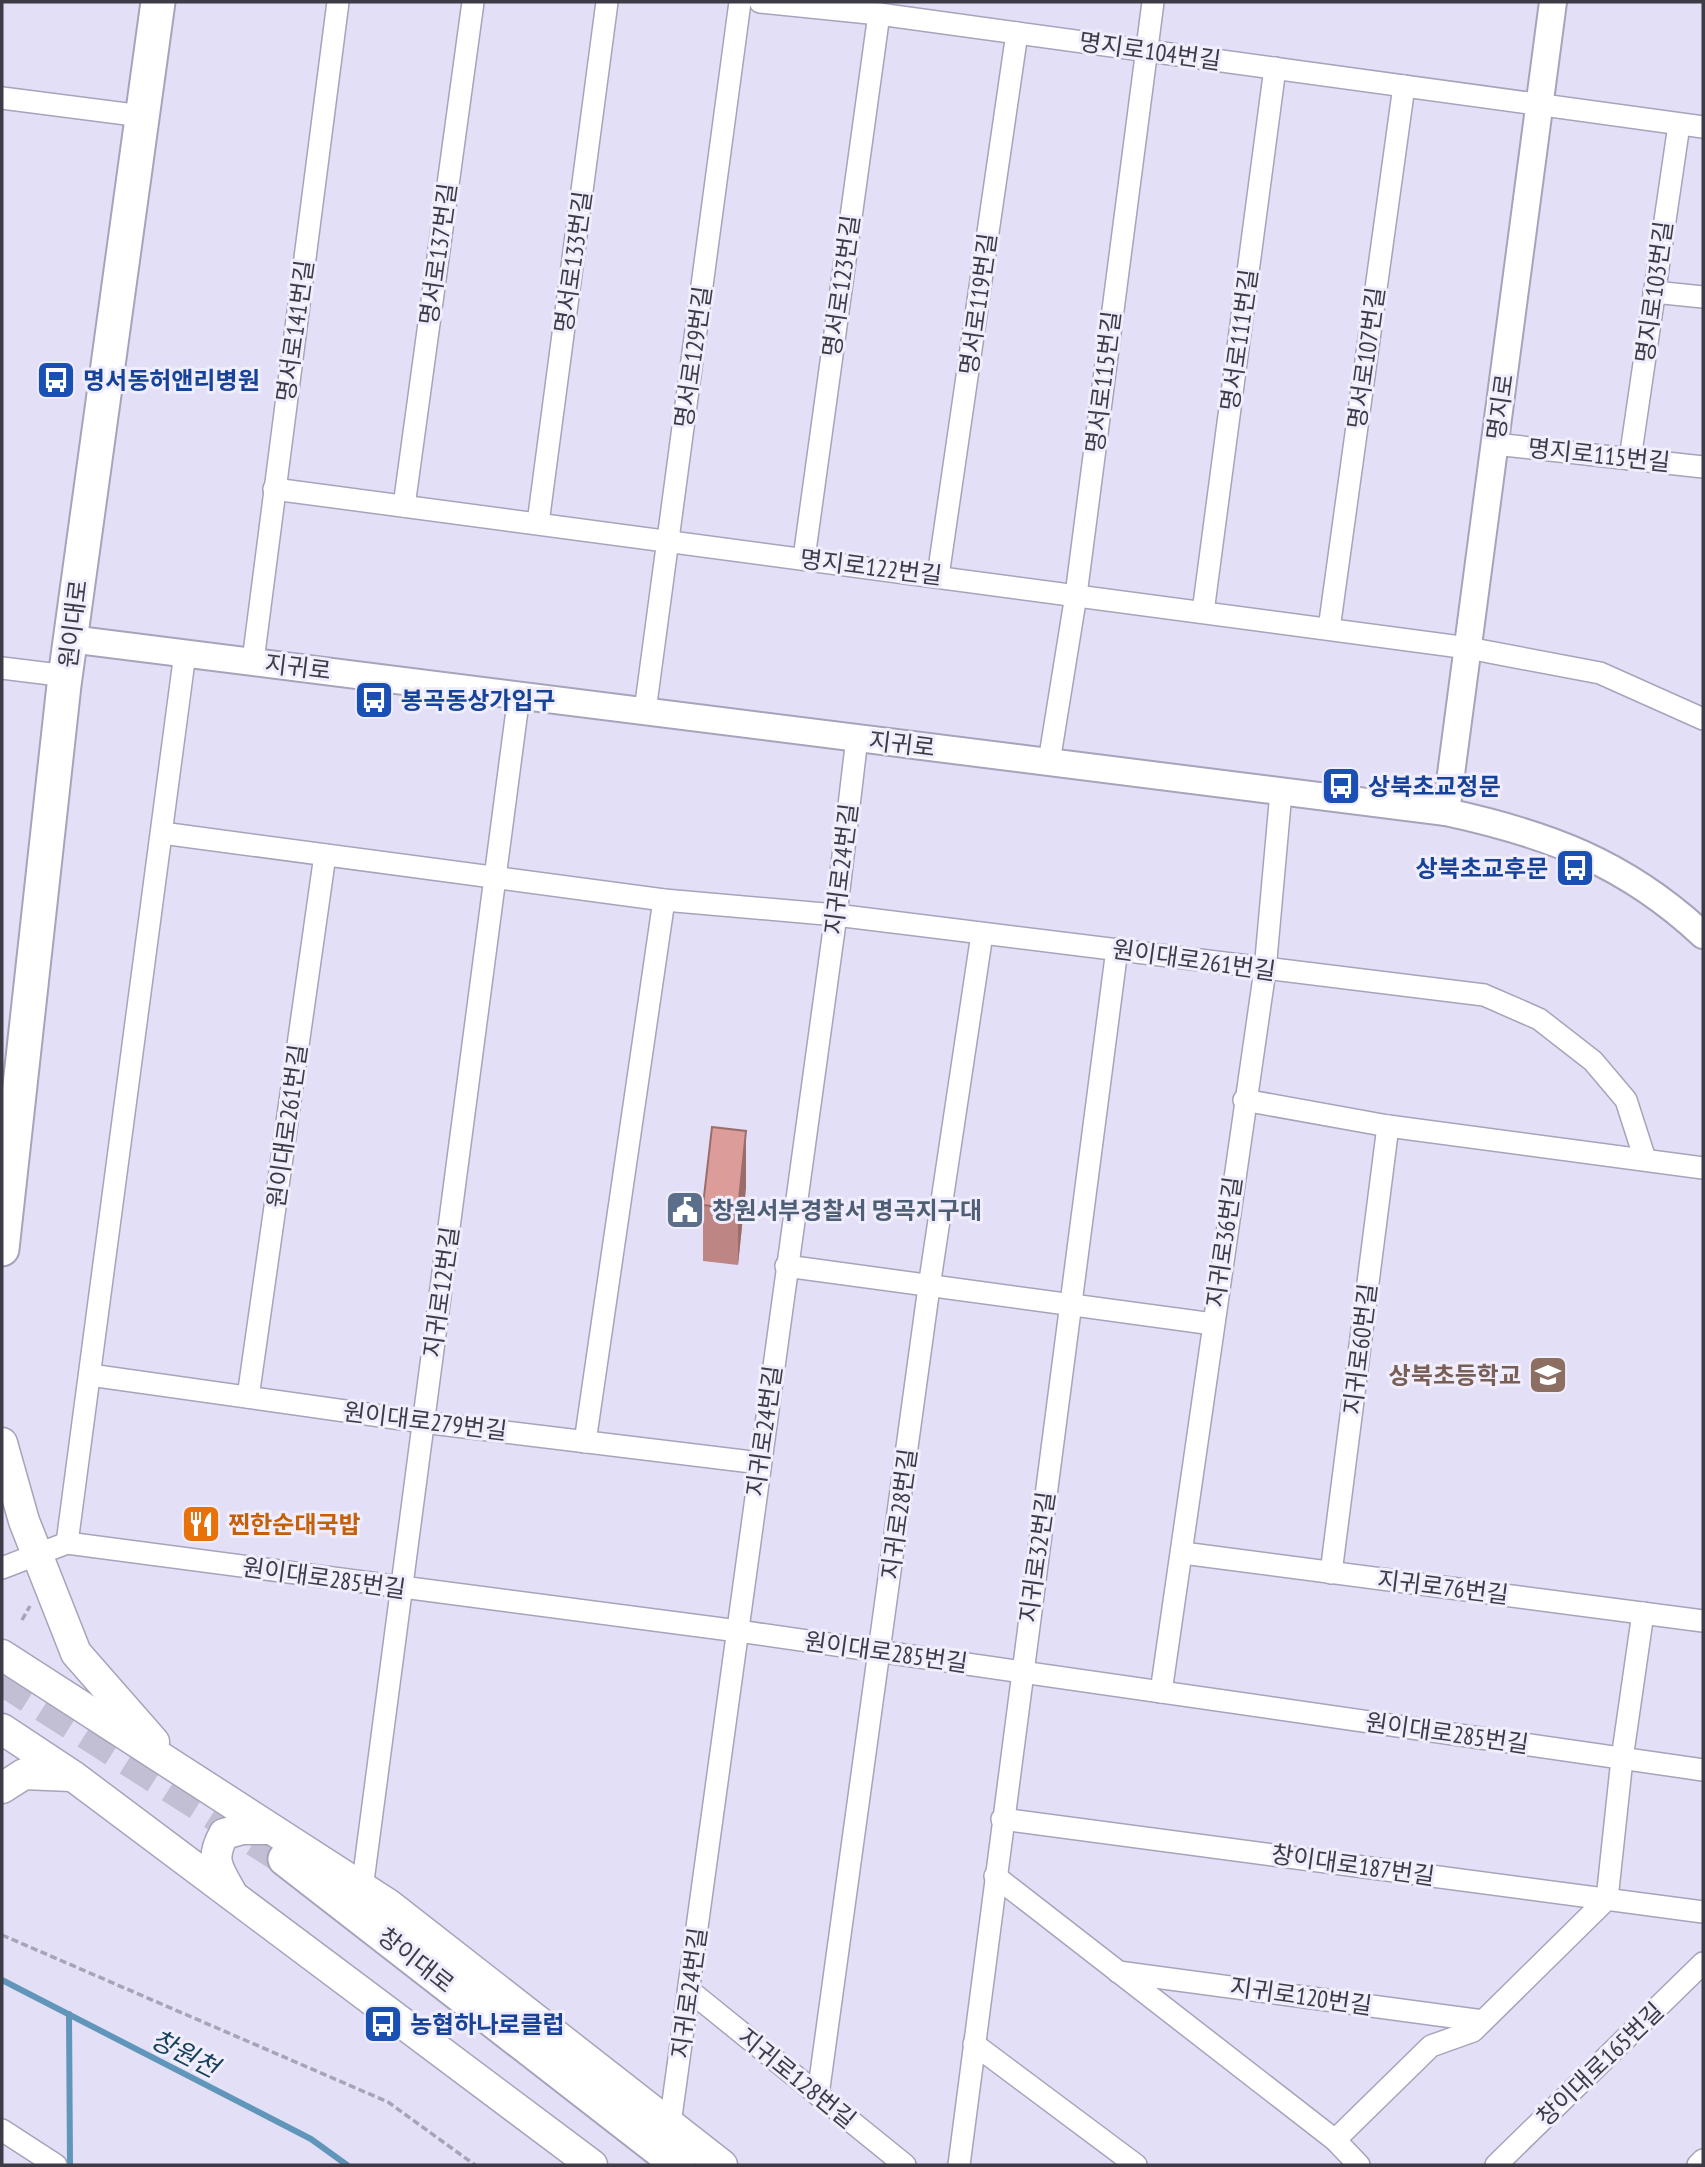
<svg xmlns="http://www.w3.org/2000/svg" width="1705" height="2167" font-family="'PT Sans Narrow','Noto Sans KR',sans-serif">
<style>
.lines{fill:none;stroke-linecap:round;stroke-linejoin:round}
.stream{stroke:#6096ba;stroke-width:6}
.primary-tunnel{stroke:#c2bed3;stroke-width:33;stroke-dasharray:33 17;stroke-linecap:butt}
.minor-casing{stroke:#a7a3ba;stroke-width:24}
.tertiary-casing{stroke:#a7a3ba;stroke-width:30}
.secondary-casing{stroke:#a7a3ba;stroke-width:33}
.primary-casing{stroke:#a7a3ba;stroke-width:37}
.path{stroke:#a7a4b6;stroke-width:3.5;stroke-dasharray:7 3.5;stroke-linecap:butt}
.minor{stroke:#fff;stroke-width:21}
.tertiary{stroke:#fff;stroke-width:26}
.secondary{stroke:#fff;stroke-width:30}
.primary{stroke:#fff;stroke-width:33}
.wall{fill:#bd8684}
.shaded-wall{fill:#9a6d6b}
.building{fill:#dc9c99;stroke:#9a6d6b;stroke-width:2}
.labels{text-anchor:middle;dominant-baseline:central;stroke-width:6;stroke-linejoin:round;paint-order:stroke}
.street-label{font-size:24px;fill:#3d3b45;stroke:#f0edfc}
.transit-label{font-size:24px;font-weight:bold;fill:#164399;stroke:#f0edfc;text-anchor:start}
.service-label{font-size:24px;font-weight:bold;fill:#4e5e75;stroke:#f0edfc;text-anchor:start}
.education-label{font-size:24px;font-weight:bold;fill:#785e54;stroke:#f0edfc;text-anchor:end}
.food-label{font-size:24px;font-weight:bold;fill:#c56008;stroke:#f0edfc;text-anchor:start}
.water-label{font-size:26px;font-style:italic;fill:#15415a;stroke:#f0edfc}
</style>
<rect width="100%" height="100%" fill="#e3dff6"/>
<g class="lines">
<g class="stream">
<polyline points="2,1980 311,2139 347,2165"/>
<polyline points="69,2014 70,2165"/>
</g>
<polyline class="primary-tunnel" points="2,1679 285,1859"/>
<g class="minor-casing">
<g id="minor">
<polyline points="760,2 879,14 1703,127"/>
<polyline points="2,98 142,116"/>
<polyline points="1654,292 1703,297"/>
<polyline points="1495,444 1703,467"/>
<polyline points="1630,459 1679,125"/>
<polyline points="274,489 1468,648 1600,673 1703,719"/>
<polyline points="404,506 473,2"/>
<polyline points="538,523 607,2"/>
<polyline points="804,558 879,14"/>
<polyline points="938,576 1017,33"/>
<polyline points="1203,612 1275,68"/>
<polyline points="1329,629 1404,86"/>
<polyline points="253,661 338,2"/>
<polyline points="2,668 67,676"/>
<polyline points="645,711 740,2"/>
<polyline points="1049,762 1076,595 1153,2"/>
<polyline points="162,833 664,900 836,915 1484,995 1539,1019 1593,1061 1626,1100 1645,1159"/>
<polyline points="1244,1100 1388,1126 1703,1168"/>
<polyline points="786,1266 1213,1324"/>
<polyline points="90,1375 423,1422 760,1463"/>
<polyline points="248,1397 325,855"/>
<polyline points="585,1442 664,900"/>
<polyline points="67,1543 185,653"/>
<polyline points="1183,1553 1703,1621"/>
<polyline points="2,1568 67,1543 738,1631 1703,1770"/>
<polyline points="1331,1573 1388,1126"/>
<polyline points="1161,1692 1265,970 1281,792"/>
<polyline points="1002,1819 1703,1912"/>
<polyline points="995,1876 1335,2140 1359,2165"/>
<polyline points="362,1889 519,695"/>
<polyline points="1118,1972 1483,2021"/>
<polyline points="690,1991 905,2165"/>
<polyline points="974,2044 1136,2165"/>
<polyline points="818,2095 929,1287 982,934"/>
<polyline points="670,2124 836,915 857,738"/>
<polyline points="2,2130 56,2165"/>
<polyline points="1335,2140 1431,2046 1473,2031 1607,1899 1622,1759 1643,1613"/>
<polyline points="959,2165 1117,949"/>
<polyline points="1496,2165 1703,1963"/>
<polyline points="1698,2165 1703,2160"/>
</g>
</g>
<g class="tertiary-casing">
<g id="tertiary">
<path d="M70,639L1446,812C1548,834 1626,863 1703,935"/>
<polyline points="1446,812 1553,2"/>
</g>
</g>
<g class="secondary-casing">
<g id="secondary">
<polyline points="2,1443 24,1521 76,1653 154,1742"/>
<polyline points="2,1655 388,1904 722,2165"/>
<polyline points="2,1729 73,1776 592,2165"/>
<polyline points="2,1788 24,1774 71,1776"/>
<path d="M231,1892C217,1868 210,1859 224,1834L242,1829H270"/>
</g>
</g>
<g class="primary-casing">
<g id="primary">
<polyline points="2,1249 64,685 158,2"/>
<polyline points="285,1859 679,2165"/>
</g>
</g>
<g class="path">
<polyline points="22,1620 30,1606"/>
<polyline points="2,1935 388,2102 475,2165"/>
</g>
<use href="#minor" class="minor"/>
<use href="#tertiary" class="tertiary"/>
<use href="#secondary" class="secondary"/>
<use href="#primary" class="primary"/>
</g>
<polygon class="wall" points="746,1187 738,1265 703,1261 703,1205"/>
<polygon class="shaded-wall" points="746,1131 746,1187 738,1265 738,1209"/>
<polygon class="building" points="712,1127 746,1131 738,1209 703,1205"/>
<defs>
<g id="bus-square" transform="scale(2.0125)"><rect x="-9" y="-9" width="18" height="18" rx="4" fill="#1a4fb4" stroke="#f0edfc"/><path d="M-5-6H5V4H4V6H2V4H-2V6H-4V4H-5ZM-3.5-4V0h7V-4ZM-3.5 1.2v1.5H-2V1.2ZM2 1.2v1.5H3.5V1.2Z" fill="#fff"/></g>
<g id="civic-square" transform="scale(2.0125)"><rect x="-9" y="-9" width="18" height="18" rx="4" fill="#5c6f8a" stroke="#f0edfc"/><path d="M-.6-6.5H3V-4.5H.6V-3L4-1V1h2V6H-6V1h2V-1L-.6-3ZM-1.2 2.5V6h2.4V2.5Z" fill="#fff"/></g>
<g id="school-square" transform="scale(2.0125)"><rect x="-9" y="-9" width="18" height="18" rx="4" fill="#8d6e63" stroke="#f0edfc"/><path d="M0-5L7-2L0 1L-7-2ZM-4 1L0 2.5L4 1V4Q0 6-4 4Z" fill="#fff"/></g>
<g id="restaurant-square" transform="scale(2.0125)"><rect x="-9" y="-9" width="18" height="18" rx="4" fill="#e8710a" stroke="#f0edfc"/><path d="M-5-6h1v4h1v-4h1v4h1v-4h1v5L-1.5 .5V6h-2V.5L-5-1ZM5-6V6H3V1.5H1.5Q1.5-4 5-6Z" fill="#fff"/></g>
</defs>
<g fill-rule="evenodd">
<use href="#bus-square" x="56" y="380"/>
<use href="#bus-square" x="374" y="700"/>
<use href="#bus-square" x="1341" y="786"/>
<use href="#bus-square" x="1575" y="868"/>
<use href="#civic-square" x="685" y="1210"/>
<use href="#school-square" x="1548" y="1375"/>
<use href="#restaurant-square" x="201" y="1524"/>
<use href="#bus-square" x="383" y="2024"/>
</g>
<g class="labels">
<g class="street-label">
<text transform="translate(1150 51) rotate(8)">명지로104번길</text>
<text transform="translate(438 254) rotate(-82)">명서로137번길</text>
<text transform="translate(573 262) rotate(-82)">명서로133번길</text>
<text transform="translate(841 286) rotate(-82)">명서로123번길</text>
<text transform="translate(1654 292) rotate(-82)">명지로103번길</text>
<text transform="translate(978 304) rotate(-82)">명서로119번길</text>
<text transform="translate(295 331) rotate(-82)">명서로141번길</text>
<text transform="translate(1239 340) rotate(-82)">명서로111번길</text>
<text transform="translate(693 357) rotate(-82)">명서로129번길</text>
<text transform="translate(1366 358) rotate(-82)">명서로107번길</text>
<text transform="translate(1103 382) rotate(-83)">명서로115번길</text>
<text transform="translate(1500 407) rotate(-82)">명지로</text>
<text transform="translate(1599 455) rotate(6)">명지로115번길</text>
<text transform="translate(871 567) rotate(7)">명지로122번길</text>
<text transform="translate(73 624) rotate(-83)">원이대로</text>
<text transform="translate(298 667) rotate(7)">지귀로</text>
<text transform="translate(902 744) rotate(7)">지귀로</text>
<text transform="translate(841 869) rotate(-83)">지귀로24번길</text>
<text transform="translate(1194 960) rotate(8)">원이대로261번길</text>
<text transform="translate(287 1126) rotate(-82)">원이대로261번길</text>
<text transform="translate(1224 1242) rotate(-82)">지귀로36번길</text>
<text transform="translate(441 1292) rotate(-82)">지귀로12번길</text>
<text transform="translate(1360 1349) rotate(-83)">지귀로60번길</text>
<text transform="translate(425 1421) rotate(7)">원이대로279번길</text>
<text transform="translate(764 1431) rotate(-82)">지귀로24번길</text>
<text transform="translate(899 1514) rotate(-82)">지귀로28번길</text>
<text transform="translate(1037 1557) rotate(-82)">지귀로32번길</text>
<text transform="translate(324 1578) rotate(8)">원이대로285번길</text>
<text transform="translate(1443 1587) rotate(7)">지귀로76번길</text>
<text transform="translate(886 1652) rotate(8)">원이대로285번길</text>
<text transform="translate(1447 1733) rotate(8)">원이대로285번길</text>
<text transform="translate(1353 1865) rotate(8)">창이대로187번길</text>
<text transform="translate(416 1960) rotate(38)">창이대로</text>
<text transform="translate(689 1993) rotate(-82)">지귀로24번길</text>
<text transform="translate(1301 1996) rotate(8)">지귀로120번길</text>
<text transform="translate(1600 2064) rotate(-44)">창이대로165번길</text>
<text transform="translate(797 2078) rotate(39)">지귀로128번길</text>
</g>
<g class="transit-label">
<text x="83" y="380">명서동허앤리병원</text>
<text x="401" y="700">봉곡동상가입구</text>
<text x="1368" y="786">상북초교정문</text>
<text x="1548" y="868" text-anchor="end">상북초교후문</text>
<text x="410" y="2024">농협하나로클럽</text>
</g>
<g class="service-label">
<text x="712" y="1210">창원서부경찰서 명곡지구대</text>
</g>
<g class="education-label">
<text x="1521" y="1375">상북초등학교</text>
</g>
<g class="food-label">
<text x="228" y="1524">찐한순대국밥</text>
</g>
<g class="water-label">
<text transform="translate(185 2053) rotate(27)">창원천</text>
</g>
</g>
<rect width="1705" height="2167" fill="none" stroke="#3d3b45" stroke-width="7"/>
</svg>
